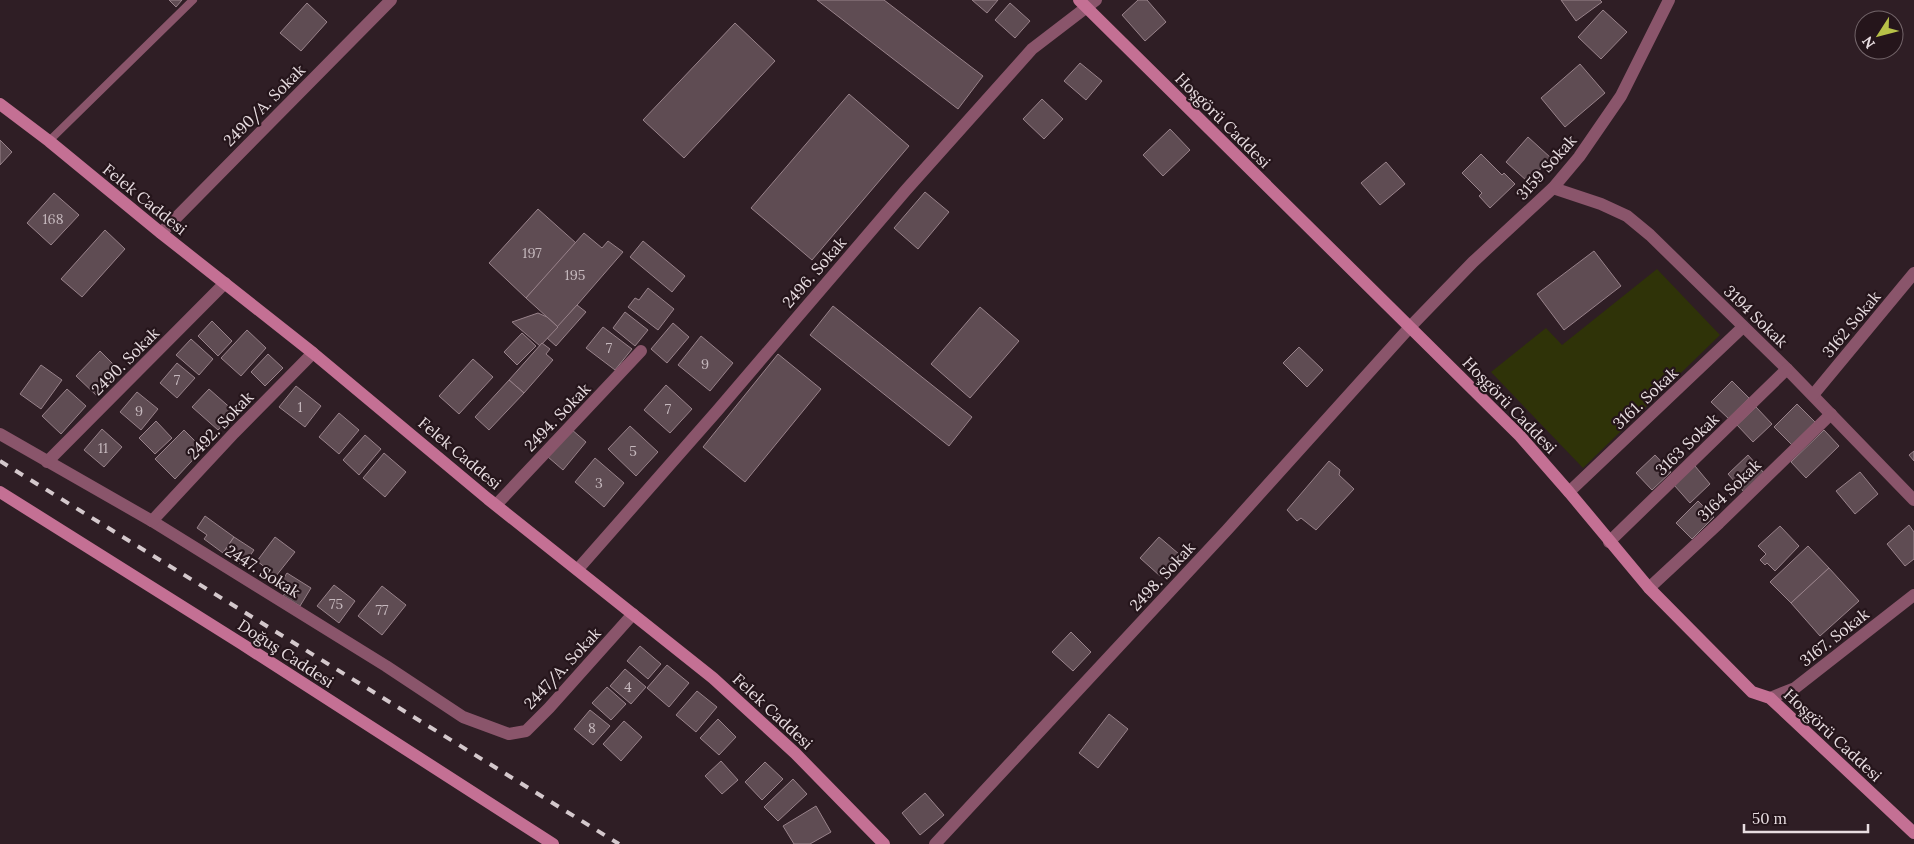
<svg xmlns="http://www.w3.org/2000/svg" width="1914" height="844" font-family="Lora,serif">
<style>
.green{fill:#2f3308}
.building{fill:#5f4c53;stroke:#98828a}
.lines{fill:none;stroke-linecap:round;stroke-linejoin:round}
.lane{stroke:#8a556b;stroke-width:8}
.street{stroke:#8a556b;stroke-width:12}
.secondary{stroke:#c47094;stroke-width:12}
.rail{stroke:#d4c8cc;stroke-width:4;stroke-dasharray:9 9;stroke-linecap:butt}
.labels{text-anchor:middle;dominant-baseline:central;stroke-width:4.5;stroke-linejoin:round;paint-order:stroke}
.number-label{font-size:14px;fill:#c6b9be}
.street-label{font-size:16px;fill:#e8dde1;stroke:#25151b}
</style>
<rect width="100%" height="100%" fill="#2f1e25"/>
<polygon class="green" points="1657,269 1720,335 1583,468 1491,372 1546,328 1562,345"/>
<g class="building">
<polygon points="169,0 182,0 176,7"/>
<polygon points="817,0 884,0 983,76 958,109"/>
<polygon points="972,0 998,0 987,13"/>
<polygon points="1138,0 1147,0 1166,22 1145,41 1122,15"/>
<polygon points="1561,0 1600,0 1602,2 1576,21"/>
<polygon points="307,3 327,22 301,51 280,33"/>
<polygon points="1010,3 1030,21 1015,38 995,20"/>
<polygon points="1603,10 1627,32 1601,59 1578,37"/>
<polygon points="735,23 775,61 684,158 643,120"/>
<polygon points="1080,63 1102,81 1086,100 1064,81"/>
<polygon points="1580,64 1605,93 1565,127 1541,98"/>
<polygon points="849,94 909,146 812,260 751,208"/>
<polygon points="1042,99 1063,119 1044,139 1023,119"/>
<polygon points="1170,129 1190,150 1163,176 1143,155"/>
<polygon points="1528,137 1551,158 1528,182 1506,162"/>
<polygon points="0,140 12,152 0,165"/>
<polygon points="1481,154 1502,175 1504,173 1515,184 1490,208 1479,196 1482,193 1462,173"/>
<polygon points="1386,162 1405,184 1380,205 1361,183"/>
<polygon points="925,192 949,212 918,249 894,228"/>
<polygon points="54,193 79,215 51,245 27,223"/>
<polygon points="538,209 576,243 526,298 489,263"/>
<polygon points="105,230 125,249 82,297 61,279"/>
<polygon points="584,233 602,248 608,241 623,252 558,327 526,298"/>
<polygon points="643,241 685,276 672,292 630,257"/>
<polygon points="1594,251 1621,286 1564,330 1537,294"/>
<polygon points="648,288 674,309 658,330 628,307 635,298 639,300"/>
<polygon points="577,305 586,312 556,346 547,338"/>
<polygon points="833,306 972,417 949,446 810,335"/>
<polygon points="980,307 1019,341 970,398 931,364"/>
<polygon points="625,312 648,330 635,346 613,328"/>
<polygon points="538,313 547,317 558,327 540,346 512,322"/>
<polygon points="212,321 232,341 218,356 198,336"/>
<polygon points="673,323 689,337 667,363 651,349"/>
<polygon points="603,327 632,349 615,370 586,348"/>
<polygon points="247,330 266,348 241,376 221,358"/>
<polygon points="522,333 536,346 517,365 504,352"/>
<polygon points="701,336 733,363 710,391 678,365"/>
<polygon points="191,339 213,359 199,375 176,355"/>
<polygon points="542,343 550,349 546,354 553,360 524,393 509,380"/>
<polygon points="1299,347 1323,370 1307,387 1283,363"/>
<polygon points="100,351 121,372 97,396 76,376"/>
<polygon points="268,354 283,368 265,386 251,372"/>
<polygon points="778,354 821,389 745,482 703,447"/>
<polygon points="473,359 493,377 459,414 439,396"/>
<polygon points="177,363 195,378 177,398 160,383"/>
<polygon points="41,365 62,380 41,409 20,394"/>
<polygon points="509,380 524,393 489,430 475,417"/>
<polygon points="1732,381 1749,398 1729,419 1711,402"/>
<polygon points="666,385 692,409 670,433 644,410"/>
<polygon points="296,386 321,406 305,427 279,407"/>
<polygon points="67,389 86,406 61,434 42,416"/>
<polygon points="209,389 235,412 218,430 192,407"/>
<polygon points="137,392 158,409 141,430 120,412"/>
<polygon points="1797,404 1815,422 1792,445 1774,427"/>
<polygon points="1756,407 1772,424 1753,442 1737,425"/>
<polygon points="339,413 359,430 339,454 319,437"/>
<polygon points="156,421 172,438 155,454 139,438"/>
<polygon points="630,426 658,452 636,476 608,449"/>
<polygon points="102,429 122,447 104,467 84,450"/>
<polygon points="571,429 586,442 563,470 548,457"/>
<polygon points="184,430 203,449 175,479 155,459"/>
<polygon points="1824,430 1839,446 1806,478 1791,462"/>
<polygon points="365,435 381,449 359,475 343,460"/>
<polygon points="1914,451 1914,461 1909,455"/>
<polygon points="384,453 406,472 385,497 363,478"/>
<polygon points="1655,455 1671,472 1652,490 1636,473"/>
<polygon points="1748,455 1764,473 1744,492 1728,474"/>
<polygon points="595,458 624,483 604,507 575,482"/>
<polygon points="1329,461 1340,470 1339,475 1354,489 1316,530 1301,518 1297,521 1287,510"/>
<polygon points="1695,466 1710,484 1690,503 1674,485"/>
<polygon points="1860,472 1878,494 1855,514 1836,491"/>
<polygon points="1698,501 1714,517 1692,539 1676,523"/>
<polygon points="205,516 234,537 223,553 204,539 207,535 197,528"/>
<polygon points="1909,525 1914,532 1914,559 1905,566 1887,544"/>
<polygon points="1780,526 1799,546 1775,571 1767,563 1765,565 1760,560 1766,554 1758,546"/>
<polygon points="234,537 254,550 243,566 223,553"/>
<polygon points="275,537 295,552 276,576 257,561"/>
<polygon points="1159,537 1179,554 1160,576 1140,558"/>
<polygon points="1808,546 1829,568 1791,603 1770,582"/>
<polygon points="1829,568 1859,601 1820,636 1791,603"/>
<polygon points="287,573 311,588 300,606 283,596 286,592 278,587"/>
<polygon points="334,585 355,601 339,623 317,606"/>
<polygon points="382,586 406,605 382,635 358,616"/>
<polygon points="1071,632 1091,652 1073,671 1052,652"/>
<polygon points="640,646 661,664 648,679 627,661"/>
<polygon points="667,665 689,683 669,707 647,688"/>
<polygon points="625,669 646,687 631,704 610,686"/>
<polygon points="607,687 626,704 611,720 592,703"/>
<polygon points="697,691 717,707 696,732 676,715"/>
<polygon points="590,710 610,726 593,745 574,729"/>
<polygon points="1109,714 1128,729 1098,768 1079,753"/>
<polygon points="718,719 736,737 719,755 700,738"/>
<polygon points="624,721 642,737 621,761 603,744"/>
<polygon points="721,761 738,780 722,794 705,776"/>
<polygon points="765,762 783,779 762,800 745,782"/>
<polygon points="793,779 807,794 778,821 764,807"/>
<polygon points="925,793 944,815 920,835 902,813"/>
<polygon points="816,806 831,832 810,844 794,844 783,826"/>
</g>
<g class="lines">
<polyline class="lane" points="49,141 193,0"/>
<g class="street">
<polyline points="1553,188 1601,204 1627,216 1650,235 1787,369 1914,500"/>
<polyline points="161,233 391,0"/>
<polyline points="1813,395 1914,273"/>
<polyline points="0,434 152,521 386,666 463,717 509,734 526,731 549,708 633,614"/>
<polyline points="47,462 225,283"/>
<polyline points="1569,492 1743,327"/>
<polyline points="496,505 641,351"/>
<polyline points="152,521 234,433 313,353"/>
<polyline points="1609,542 1787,369"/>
<polyline points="578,569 717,411 906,190 1032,49 1096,0"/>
<polyline points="1649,588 1719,523 1831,414"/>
<polyline points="1770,698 1795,688 1914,595"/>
<polyline points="935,844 1227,530 1410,327 1473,262 1553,188 1579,157 1621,96 1669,0"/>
</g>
<g class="secondary">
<polyline points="1079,0 1520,436 1569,492 1649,588 1752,692 1770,698 1914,833"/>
<polyline points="0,104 49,141 161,233 313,353 488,499 713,678 795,753 884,844"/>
<polyline points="0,492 242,644 553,844"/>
</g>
<polyline class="rail" points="0,461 619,844"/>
</g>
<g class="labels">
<g class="number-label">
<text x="53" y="219">168</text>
<text x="532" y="253">197</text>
<text x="575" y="275">195</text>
<text x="609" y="348">7</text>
<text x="705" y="364">9</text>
<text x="177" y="380">7</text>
<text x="300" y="407">1</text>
<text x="668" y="409">7</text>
<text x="139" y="411">9</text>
<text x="103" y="448">11</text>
<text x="633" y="451">5</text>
<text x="599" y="483">3</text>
<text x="336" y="604">75</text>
<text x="382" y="610">77</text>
<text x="628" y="687">4</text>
<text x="592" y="728">8</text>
</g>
<g class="street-label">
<text transform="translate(264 105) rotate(-45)">2490/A. Sokak</text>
<text transform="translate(1223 120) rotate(45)">Hoşgörü Caddesi</text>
<text transform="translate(1546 167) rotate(-48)">3159 Sokak</text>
<text transform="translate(145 199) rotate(39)">Felek Caddesi</text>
<text transform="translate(814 272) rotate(-49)">2496. Sokak</text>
<text transform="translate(1756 316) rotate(44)">3194 Sokak</text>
<text transform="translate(1851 324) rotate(-50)">3162 Sokak</text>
<text transform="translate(125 361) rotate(-45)">2490. Sokak</text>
<text transform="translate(1645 398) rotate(-43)">3161. Sokak</text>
<text transform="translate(1510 405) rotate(46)">Hoşgörü Caddesi</text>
<text transform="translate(557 417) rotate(-46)">2494. Sokak</text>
<text transform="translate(220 425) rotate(-46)">2492. Sokak</text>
<text transform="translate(1687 444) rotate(-44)">3163 Sokak</text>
<text transform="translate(460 453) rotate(40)">Felek Caddesi</text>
<text transform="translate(1729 490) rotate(-44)">3164 Sokak</text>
<text transform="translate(263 571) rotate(32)">2447. Sokak</text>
<text transform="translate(1162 576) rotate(-47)">2498. Sokak</text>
<text transform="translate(1834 637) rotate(-38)">3167. Sokak</text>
<text transform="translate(286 653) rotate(33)">Doğuş Caddesi</text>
<text transform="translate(562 668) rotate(-47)">2447/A. Sokak</text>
<text transform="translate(773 711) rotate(43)">Felek Caddesi</text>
<text transform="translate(1833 735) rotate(43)">Hoşgörü Caddesi</text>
</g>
</g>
<g transform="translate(1879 35) rotate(234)"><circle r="24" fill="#25151b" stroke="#73656a"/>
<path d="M0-4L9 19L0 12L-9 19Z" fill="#b7c148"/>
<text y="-8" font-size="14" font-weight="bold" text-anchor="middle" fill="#e8dde1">N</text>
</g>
<path d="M1744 824v8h124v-8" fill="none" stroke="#e8dde1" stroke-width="2.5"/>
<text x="1752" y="824" font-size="15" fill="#e8dde1" stroke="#25151b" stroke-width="4" paint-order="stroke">50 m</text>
</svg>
